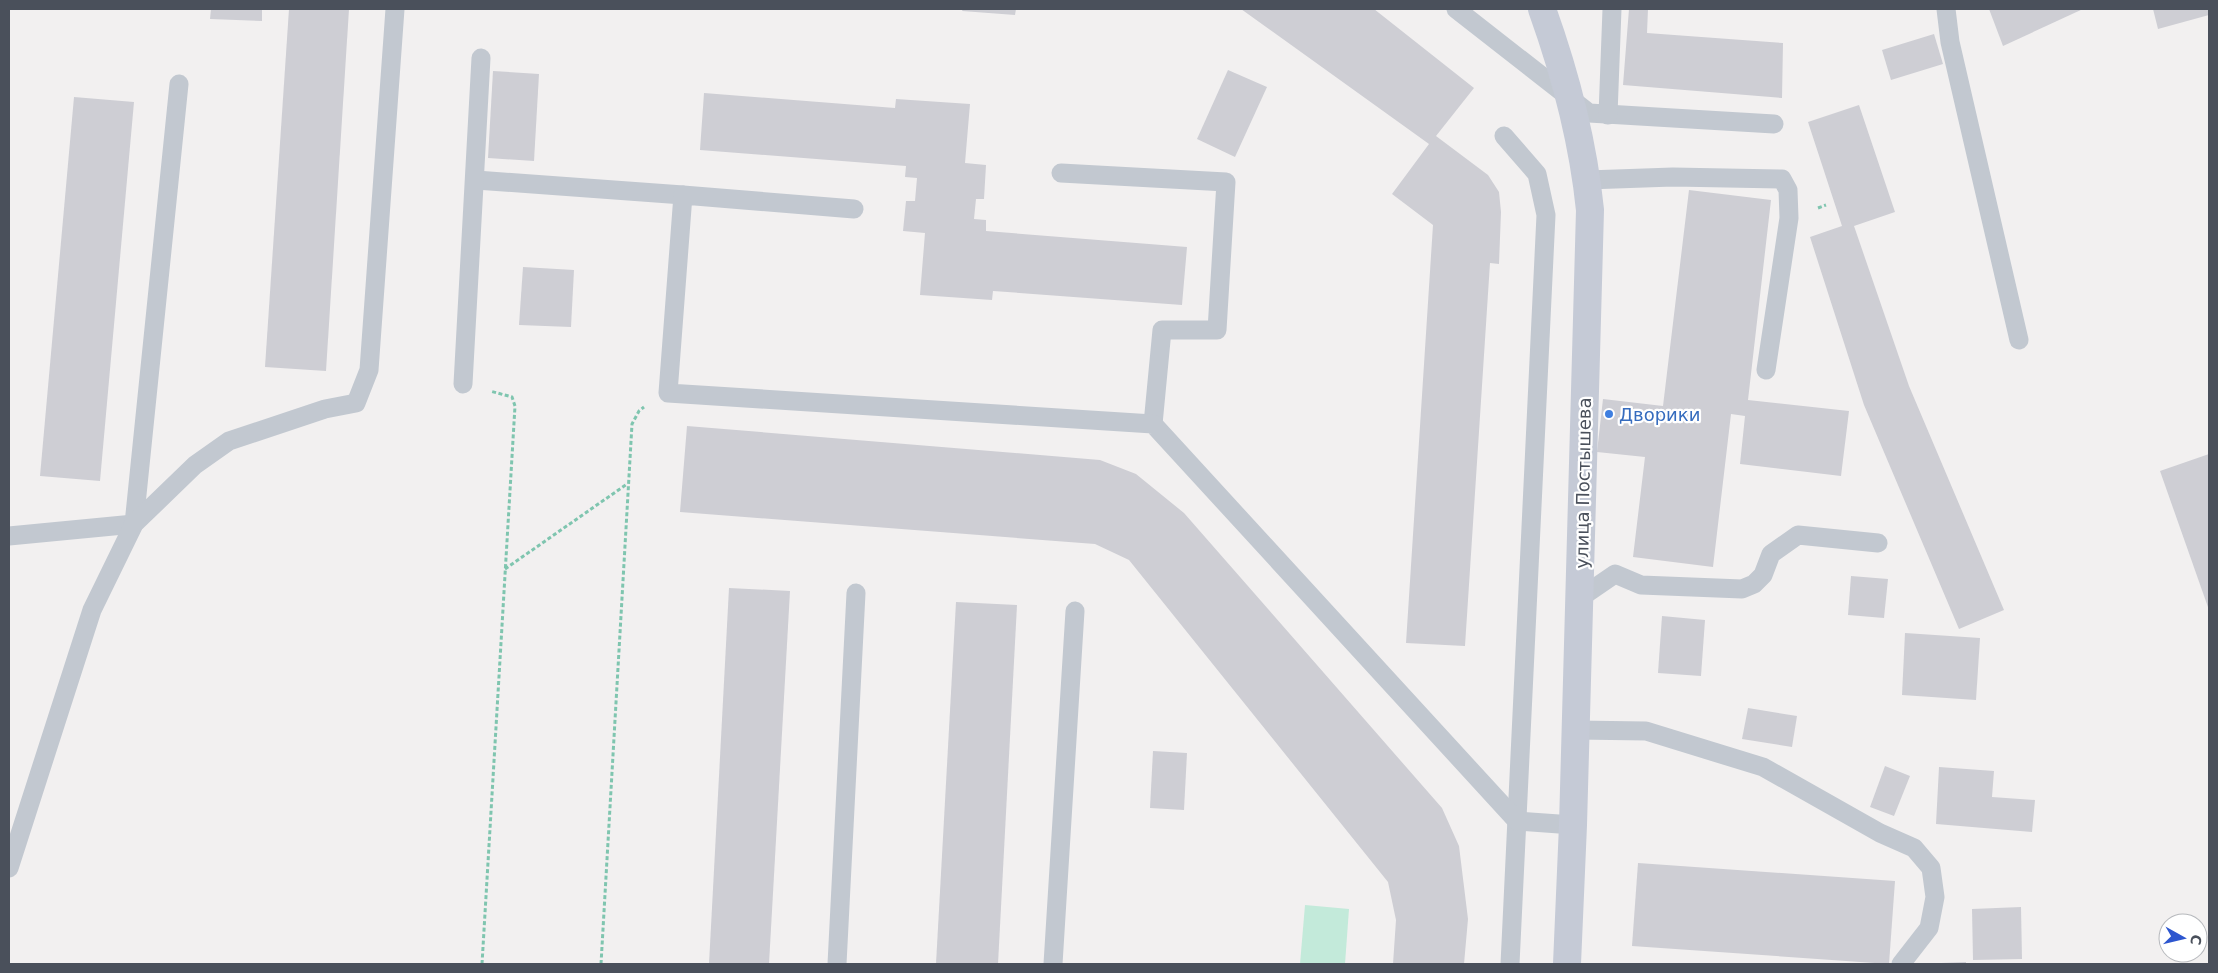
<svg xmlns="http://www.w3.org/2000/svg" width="2218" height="973" font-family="'DejaVu Sans',sans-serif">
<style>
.green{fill:#c3eada}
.building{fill:#ceced4}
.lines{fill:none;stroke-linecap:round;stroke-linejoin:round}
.path{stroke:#7fc5af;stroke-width:3;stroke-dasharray:4 2.5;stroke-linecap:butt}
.lane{stroke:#c2c8d0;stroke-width:19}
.secondary{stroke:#c5cad6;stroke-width:28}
.shop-dot{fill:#3f7fe0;stroke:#fff;stroke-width:2}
.labels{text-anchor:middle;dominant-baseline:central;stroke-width:4.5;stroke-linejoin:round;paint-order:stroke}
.shop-label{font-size:18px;fill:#366cbe;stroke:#fff;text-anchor:start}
.street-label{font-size:18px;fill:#4a505b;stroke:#fff}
</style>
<rect width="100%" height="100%" fill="#f2f0f0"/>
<polygon class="green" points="1305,905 1349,909 1345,964 1300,964"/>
<g class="building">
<polygon points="211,9 262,9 262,21 210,19"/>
<polygon points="289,9 349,9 326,371 265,367"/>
<polygon points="963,9 1016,9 1015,15 962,11"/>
<polygon points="1241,9 1374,9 1474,88 1436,136 1488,175 1499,192 1501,212 1499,264 1490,263 1465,646 1406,643 1433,225 1392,194 1429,144"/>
<polygon points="1629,9 1648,9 1647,33 1783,43 1782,98 1623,85"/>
<polygon points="1989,9 2083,9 2003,46"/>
<polygon points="2153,9 2209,9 2209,15 2158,29"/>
<polygon points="1934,34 1943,64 1891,80 1882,50"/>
<polygon points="1228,70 1267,87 1235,157 1197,139"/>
<polygon points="493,71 539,74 534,161 488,158"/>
<polygon points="704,93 895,108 896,99 970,104 965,163 986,165 984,199 976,199 974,219 986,220 986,231 1187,247 1182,305 993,291 992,300 920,295 925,233 903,231 906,201 915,201 917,178 905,177 906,166 700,150"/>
<polygon points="74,97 134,102 100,481 40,476"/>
<polygon points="1859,105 1895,212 1854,226 1909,386 2004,610 1959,629 1864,405 1810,237 1842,226 1808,122"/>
<polygon points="1689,190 1771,200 1748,400 1849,411 1841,476 1740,464 1745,416 1731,414 1713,567 1633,557 1645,457 1597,452 1603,399 1663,406"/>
<polygon points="523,267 574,270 571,327 519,325"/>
<polygon points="687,426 1100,460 1136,474 1184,513 1442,808 1459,846 1468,919 1464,964 1393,964 1396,920 1388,882 1129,560 1095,544 680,512"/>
<polygon points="2209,454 2209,610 2160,471"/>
<polygon points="1851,576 1888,579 1884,618 1848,615"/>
<polygon points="729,588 790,591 769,964 709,964"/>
<polygon points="956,602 1017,605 998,964 936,964"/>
<polygon points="1662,616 1705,620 1701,676 1658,673"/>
<polygon points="1905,633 1980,638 1976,700 1902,695"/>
<polygon points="1748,708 1797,716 1792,747 1742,739"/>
<polygon points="1153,751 1187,753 1184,810 1150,808"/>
<polygon points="1885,766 1910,776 1894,816 1870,807"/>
<polygon points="1939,767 1994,771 1992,797 2035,800 2032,832 1936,824"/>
<polygon points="1638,863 1895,881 1889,964 1632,946"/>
<polygon points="2021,907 2022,959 1973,960 1972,909"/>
<polygon points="1966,962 1966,964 1941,964 1941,963"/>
</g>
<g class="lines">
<g class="path">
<polyline points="1818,208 1826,205"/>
<polyline points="505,569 627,484"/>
<polyline points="482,964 515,406 512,397 490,391"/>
<polyline points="601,964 632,424 639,411 644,407"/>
</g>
<g class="lane">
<polyline points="1456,9 1589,113 1774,124"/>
<polyline points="1946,9 1950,42 2019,340"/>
<polyline points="1608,115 1612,9"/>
<polyline points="1504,136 1537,174 1546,215 1510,964"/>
<polyline points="1061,173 1226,182 1217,330 1162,330 1153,424"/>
<polyline points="476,180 683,195"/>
<polyline points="1587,180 1673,177 1782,179 1788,190 1789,218 1766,370"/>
<polyline points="854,209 683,195 668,393 1153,424 1517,821 1573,825"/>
<polyline points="463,384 481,58"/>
<polyline points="9,536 134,524 179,84"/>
<polyline points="1580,598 1615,574 1641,585 1742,589 1754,584 1763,575 1771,554 1798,535 1878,543"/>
<polyline points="1576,730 1646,731 1763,767 1880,833 1914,848 1931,868 1935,897 1929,928 1901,964"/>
<polyline points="9,868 92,610 134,524 195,465 229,441 325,409 356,403 369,370 395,9"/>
<polyline points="837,964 856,593"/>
<polyline points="1053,964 1075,611"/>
</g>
<path class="secondary" d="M1542,9C1565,73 1583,141 1590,210L1573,825L1567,964"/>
</g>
<circle class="shop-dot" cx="1609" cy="414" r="5"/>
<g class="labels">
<g class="shop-label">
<text x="1619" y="414">Дворики</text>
</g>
<g class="street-label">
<text transform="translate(1583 483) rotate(-89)">улица Постышева</text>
</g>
</g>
<rect width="2218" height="973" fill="none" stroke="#4a505b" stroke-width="20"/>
<g transform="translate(2183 938) rotate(98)"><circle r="24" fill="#ffffff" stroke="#b7b9bd"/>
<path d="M0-4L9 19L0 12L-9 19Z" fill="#2d56cf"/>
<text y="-8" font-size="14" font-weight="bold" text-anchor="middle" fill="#4a505b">С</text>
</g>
</svg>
